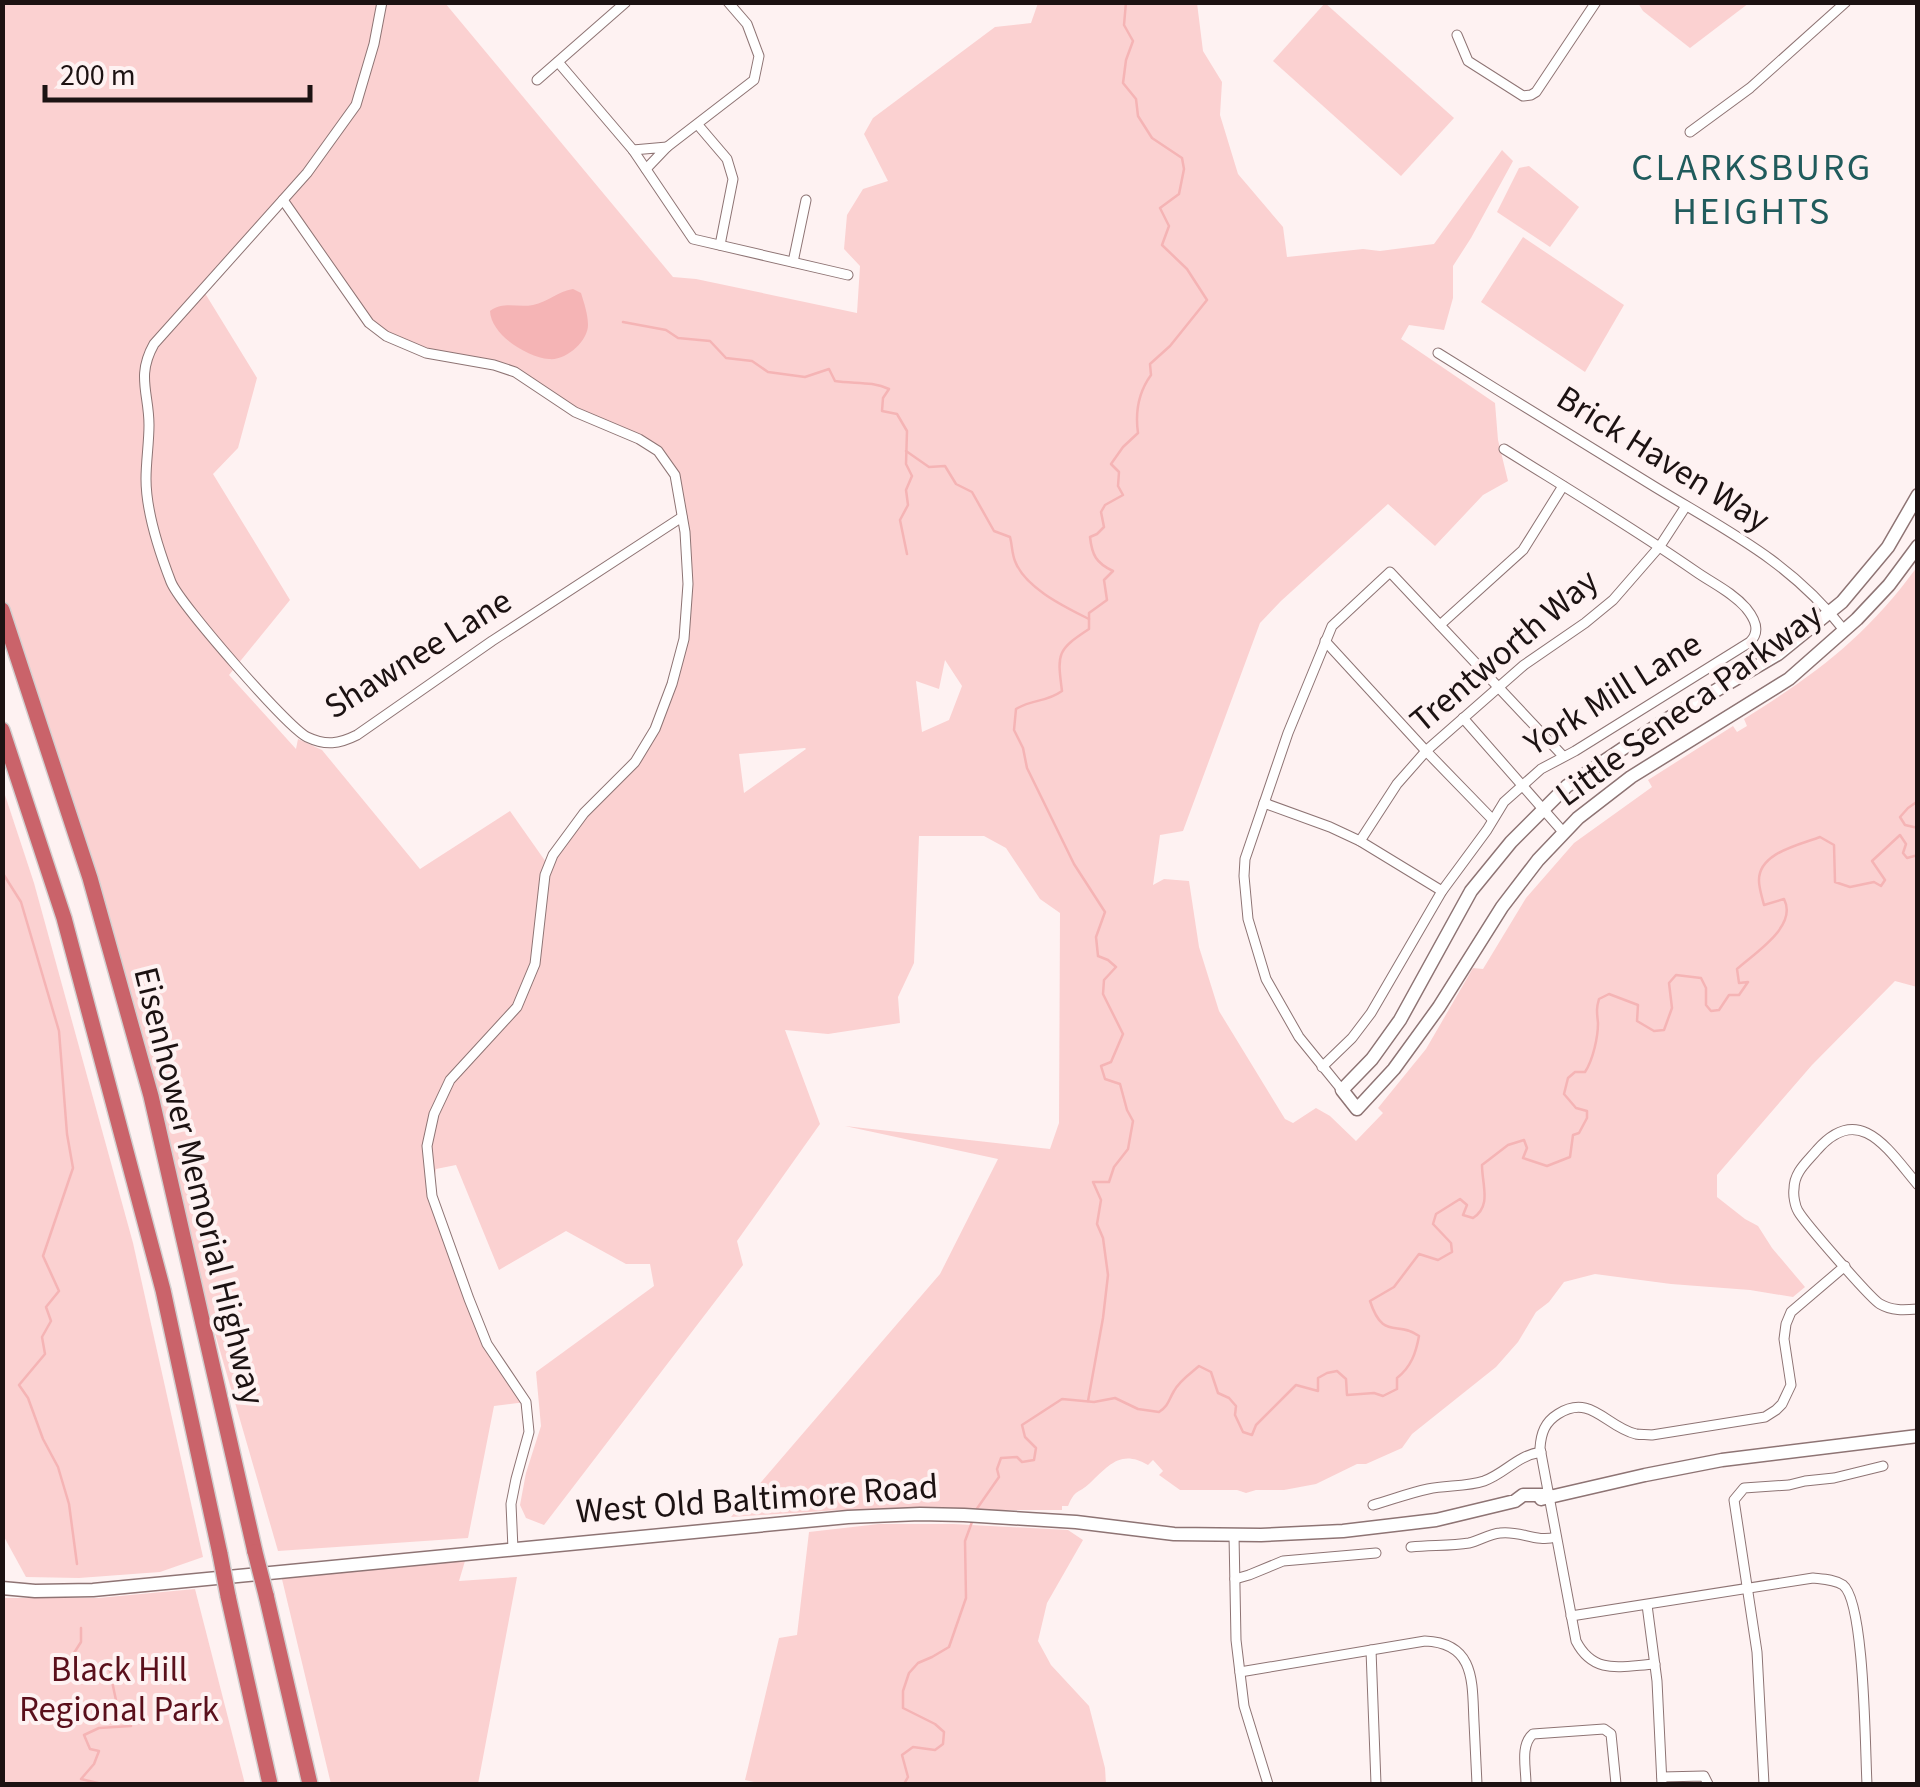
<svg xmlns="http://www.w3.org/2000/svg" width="1920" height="1787" font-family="'Source Sans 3',sans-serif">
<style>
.green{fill:#fbd1d1;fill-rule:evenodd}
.water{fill:#f5b4b5}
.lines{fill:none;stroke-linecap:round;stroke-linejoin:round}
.stream{stroke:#f5b4b5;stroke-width:2.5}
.street-casing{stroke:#8e7474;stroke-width:11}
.secondary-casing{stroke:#8e7474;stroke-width:15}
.highway-casing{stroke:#d2d0d0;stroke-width:18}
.street{stroke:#fff;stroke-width:9}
.secondary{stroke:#fff;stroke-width:12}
.highway{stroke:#ca636a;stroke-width:15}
.highway-bridge-casing{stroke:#d2d0d0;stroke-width:18;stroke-linecap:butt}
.highway-bridge{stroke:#ca636a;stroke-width:15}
.labels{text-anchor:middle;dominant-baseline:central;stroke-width:8;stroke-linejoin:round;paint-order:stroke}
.street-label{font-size:35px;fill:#1c1212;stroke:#fef2f2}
.park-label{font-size:35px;fill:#5a0f1b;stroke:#fef2f2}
.neighbourhood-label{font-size:38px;letter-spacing:2.5px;fill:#205b5c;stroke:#fef2f2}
</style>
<rect width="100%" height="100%" fill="#fef2f2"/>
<g class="green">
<path d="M3,3H445L673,277L696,279L857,313L860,266L844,249L847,215L863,189L888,181L864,134L873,118L995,27L1031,23L1038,3H1197L1203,51L1222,82L1220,115L1238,174L1283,227L1287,257L1363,249L1380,251L1434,244L1502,150L1513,161L1471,238L1453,266V298L1444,330L1409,325L1401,339L1495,403L1498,440L1508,481L1483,495L1435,546L1388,504L1281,601L1260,623L1183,831L1160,835L1153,885L1164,879L1189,881L1199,947L1219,1011L1285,1119L1293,1123L1316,1108L1330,1116L1356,1141L1383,1113L1378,1108L1426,1049L1473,968L1483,969L1526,898L1574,843L1652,787L1648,780L1733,726L1737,732L1747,726L1744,719C1817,673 1865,638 1917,567V987L1895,981L1812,1065L1717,1175V1197L1745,1219L1758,1226L1772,1248L1805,1287L1793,1297L1750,1290L1671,1284L1595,1274L1564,1282L1549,1302L1536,1312L1518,1342L1496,1367L1412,1434L1402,1448L1366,1464H1357L1316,1484L1284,1490H1256L1246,1493L1237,1490H1180L1159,1475L1163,1471L1153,1460L1148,1465C1121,1449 1109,1465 1090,1483C1077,1495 1076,1488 1068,1506H1062V1510H839L731,1517L940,1274L998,1159L845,1126L1050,1149L1059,1123L1060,913L1040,899L1006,848L984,836H919L914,963L898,997L900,1023L828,1034L785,1030L820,1124L737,1241L743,1265L544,1525L526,1518L520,1505L526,1473L541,1426L536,1372L654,1286L650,1264H626L566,1231L499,1270L456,1165L436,1169L432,1196L487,1344L526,1402L494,1406L468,1538L278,1551L3,601ZM283,201L369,323L426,353L515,372L575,412L658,451L675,475L688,584L678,663L655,729L635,762L584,813L548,865L510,811L420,869L322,750L298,739L296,749L229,675L290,600L213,474L238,448L257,378L203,290ZM945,660L962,686L949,720L922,732L916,681L939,689ZM805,748L806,749L744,793L739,754Z"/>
<polygon points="1325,3 1454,118 1401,176 1273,61"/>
<polygon points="1638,3 1749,3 1690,48 1643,11"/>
<polygon points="1529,166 1579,207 1550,247 1497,212 1519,168"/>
<polygon points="1523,237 1624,305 1585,372 1481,302"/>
<polygon points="3,789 34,883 133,1243 203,1557 160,1572 79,1578 26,1577 3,1535"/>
<polygon points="879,1524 953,1524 1068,1530 1083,1540 1047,1603 1038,1641 1051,1665 1089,1706 1105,1768 1106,1784 763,1784 745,1780 779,1638 797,1635 809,1532"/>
<polygon points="465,1561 459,1581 517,1577 478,1784 331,1784 281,1575"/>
<polygon points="195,1589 245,1784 3,1784 3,1598 98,1598"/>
</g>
<path class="water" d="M573,289L581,293C584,303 588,314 588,325C588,341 566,361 549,359C527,357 491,335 490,311C504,301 517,308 533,305C548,302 558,291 573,289Z"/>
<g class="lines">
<g class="stream">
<path d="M623,322L666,330L678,338L710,341L726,358L752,361L768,372L805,377L829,369L835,381C854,384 872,381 889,389L883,398L882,411L897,414L907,431L906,464L912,476L906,490L908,505L900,520L907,554"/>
<path d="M906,451L929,467L945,466L956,484L972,492L994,531L1010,537C1012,544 1012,554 1015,561C1025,588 1065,607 1089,619"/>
<polyline points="1918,801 1908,808 1900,817 1905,825 1918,828"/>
<polyline points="2,872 21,902 59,1031 67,1134 73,1168 43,1256 59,1291 46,1307 51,1321 42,1337 45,1354 19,1385 28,1398 43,1439 58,1467 69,1504 77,1564"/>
<path d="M1088,1401L1103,1318L1108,1275L1103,1238L1097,1224L1101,1200L1093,1182H1109L1114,1167L1128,1149L1133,1121L1127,1110L1120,1084L1105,1079L1101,1066L1111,1062L1123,1034L1103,994L1104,980L1116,967L1108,960L1098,956L1096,937L1105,912L1074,864L1027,768L1023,748L1014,730L1016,709C1035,698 1045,703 1062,691C1057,653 1057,650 1089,629V613L1107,600L1104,580L1113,571C1096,563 1092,555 1090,537L1097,534L1104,527L1101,512L1105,505L1123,495L1118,486L1119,472L1111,464L1123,447L1138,433C1135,412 1138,393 1151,375L1150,364L1170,346L1207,300L1187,269L1162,245L1169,226L1160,208L1179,194L1184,169L1182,158L1152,138L1138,116L1136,99L1123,83L1126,60L1133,41L1124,25L1126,2"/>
<path d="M976,1510L999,1477L997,1469L1001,1458L1017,1457L1022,1462L1034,1460L1036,1448L1025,1437L1022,1425L1062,1399L1094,1402L1115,1398L1138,1409L1159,1412C1169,1405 1168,1401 1174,1391C1179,1381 1191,1373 1199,1366L1211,1372L1218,1393L1229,1398L1236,1406L1235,1415L1243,1432L1252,1435L1256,1425L1296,1385L1318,1391V1378L1327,1373L1337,1371L1346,1379L1347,1395L1374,1393L1383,1396L1397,1389V1378C1411,1367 1416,1353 1419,1336C1397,1320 1383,1341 1370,1301L1394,1287L1419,1254L1438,1260L1452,1252L1451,1243L1433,1224L1436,1214L1460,1199L1467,1205L1463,1215L1473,1218C1492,1206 1482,1185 1482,1165L1508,1145L1524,1140L1527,1148L1523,1158L1547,1166L1570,1157L1573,1135L1579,1133L1587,1118V1111L1576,1108L1564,1094L1568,1078L1575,1072H1585C1593,1060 1598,1037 1598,1023C1597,1013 1596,1009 1599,999L1609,994L1638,1005L1637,1021L1654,1031L1664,1030L1672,1008L1669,983L1676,975L1701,978L1706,988V1005L1711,1011L1719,1010L1729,995H1739L1748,982L1739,983L1737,969C1756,952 1798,926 1784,899L1764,905C1762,897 1759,888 1759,881C1758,853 1799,845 1820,837L1834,845L1835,882L1850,887L1874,882L1881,886L1885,880L1872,861L1900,835L1906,844L1903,853L1907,858L1918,855"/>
<polyline points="81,1628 81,1642 67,1664 84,1673 109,1667 117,1705 127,1715 131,1726 99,1728 84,1735 90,1749 99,1751 94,1764 81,1779 102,1784"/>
<polyline points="904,1784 908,1777 902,1755 913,1747 935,1750 943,1744 944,1732 935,1724 903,1708 903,1691 909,1673 918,1663 932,1657 949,1647 966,1598 965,1541 972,1522"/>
</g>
<g class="street-casing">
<g id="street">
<path d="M382,2L374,44L356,105L307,173L154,344C136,376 149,393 149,425C149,443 146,461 146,479C146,513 159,551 171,582C180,604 287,727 307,737C326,746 339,744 357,735L492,641L682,517"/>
<polyline points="1457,35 1468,61 1523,96 1531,95 1536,92 1596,2"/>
<polyline points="558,62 633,150 693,239 848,275"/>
<polyline points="537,80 626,2"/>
<polyline points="698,125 727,159 733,179 720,245"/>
<polyline points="1690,132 1750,88 1846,2"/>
<polyline points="667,147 754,80 759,56 747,24 728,2"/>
<polyline points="633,150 667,147 646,169"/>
<polyline points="283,200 369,323 386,336 426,353 494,365 515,372 575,412 639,439 658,451 675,475 685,532 688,584 684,639 672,684 655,729 635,762 584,813 553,855 545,875 535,964 517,1007 450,1080 434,1114 427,1146 432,1196 469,1299 487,1344 526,1402 529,1432 516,1479 511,1504 513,1549"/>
<polyline points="793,262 806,200"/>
<path d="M1438,353C1510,398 1582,442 1655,487C1727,531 1790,561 1844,630"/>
<polyline points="1440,625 1523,550 1563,486"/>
<polyline points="1325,641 1426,751 1492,819"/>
<polyline points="1463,718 1564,833"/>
<polyline points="1264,803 1330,827 1360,841 1442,891"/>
<polyline points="1360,841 1397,784 1427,750 1524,665 1585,623 1613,600 1660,546 1686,506"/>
<path d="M1322,1067L1352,1038L1371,1013L1442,891L1487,830L1504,802L1541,769L1575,751L1750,642C1761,631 1755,619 1746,608C1732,592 1712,583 1695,571C1633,528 1568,489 1504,449"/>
<polyline points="1342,1090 1299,1037 1266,979 1248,919 1244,876 1245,859 1288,733 1332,626 1390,572 1563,756"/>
<path d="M1918,1185C1889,1151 1860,1101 1817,1150C1807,1162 1794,1172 1794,1189C1793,1195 1795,1206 1798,1211C1804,1222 1871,1299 1880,1304C1892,1311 1904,1310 1918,1309"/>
<path d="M1373,1505C1391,1500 1409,1493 1428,1489C1446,1485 1466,1487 1484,1481C1506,1473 1516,1456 1541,1452"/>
<polyline points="1234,1535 1236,1640 1244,1706 1268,1784"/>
<path d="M1411,1547C1430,1545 1451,1546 1469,1543C1479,1541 1489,1534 1500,1533C1520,1530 1536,1543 1556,1537"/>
<polyline points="1235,1579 1249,1575 1283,1561 1376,1553"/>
<polyline points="1647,1605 1657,1681 1662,1784"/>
<path d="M1571,1616L1813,1578C1822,1579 1834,1579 1843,1585C1865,1602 1865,1751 1867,1784"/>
<polyline points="1371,1650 1376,1784"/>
<path d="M1655,1664C1622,1666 1594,1676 1576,1641L1540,1448C1541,1433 1545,1422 1558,1414C1591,1393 1606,1427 1636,1434C1641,1435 1647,1434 1652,1435L1765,1417L1776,1410L1782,1404L1791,1385L1784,1339L1786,1324L1791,1312L1845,1266"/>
<path d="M1240,1672L1425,1641C1476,1643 1472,1683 1474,1722C1475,1743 1476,1764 1477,1784"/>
<polyline points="1662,1777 1704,1776 1708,1784"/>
<path d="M1526,1784C1526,1768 1520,1745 1533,1734L1604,1729L1611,1734L1616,1784"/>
<polyline points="1764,1784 1757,1652 1734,1500 1744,1488 1789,1485 1805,1481 1834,1478 1883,1466"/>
</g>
</g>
<g class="secondary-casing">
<g id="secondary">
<polyline points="1918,495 1888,547 1842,602 1778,654 1664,721 1567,786 1511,842 1471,891 1400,1020 1372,1059 1342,1090 1357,1109 1394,1069 1439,1007 1502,907 1538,860 1578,818 1631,777 1789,679 1857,619 1889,585 1918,546"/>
<polyline points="1541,1499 1645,1475 1722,1460 1918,1436"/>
<polyline points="2,1588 35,1591 93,1590 848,1517 920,1514 964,1515 1076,1522 1174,1534 1261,1535 1343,1531 1436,1520 1515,1501 1523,1495 1549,1495"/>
</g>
</g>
<g class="highway-casing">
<g id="highway">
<polyline points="2,610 90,878 151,1096 255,1552"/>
<polyline points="2,730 64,918 163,1290 220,1554"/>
<polyline points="266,1595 310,1784"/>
<polyline points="228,1596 270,1784"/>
</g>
</g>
<use href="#street" class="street"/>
<use href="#secondary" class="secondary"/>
<use href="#highway" class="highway"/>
<g class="highway-bridge-casing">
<g id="highway-bridge">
<polyline points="255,1552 266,1595"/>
<polyline points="220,1554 228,1596"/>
</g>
</g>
<use href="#highway-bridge" class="highway-bridge"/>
</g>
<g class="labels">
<g class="street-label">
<text transform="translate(1663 459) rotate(32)">Brick Haven Way</text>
<text transform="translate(1504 651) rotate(-40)">Trentworth Way</text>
<text transform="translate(418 654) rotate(-32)">Shawnee Lane</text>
<text transform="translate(1613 694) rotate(-32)">York Mill Lane</text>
<text transform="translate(1689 705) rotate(-36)">Little Seneca Parkway</text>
<text transform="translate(199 1186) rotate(76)">Eisenhower Memorial Highway</text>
<text transform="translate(757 1499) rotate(-4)">West Old Baltimore Road</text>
</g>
<g class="park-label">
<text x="119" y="1670">Black Hill<tspan x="119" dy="40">Regional Park</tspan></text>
</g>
<g class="neighbourhood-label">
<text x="1752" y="168">CLARKSBURG<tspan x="1752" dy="44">HEIGHTS</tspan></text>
</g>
</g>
<rect width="1920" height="1787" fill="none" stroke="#1c1212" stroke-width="10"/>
<path d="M45 85v15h265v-15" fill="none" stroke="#1c1212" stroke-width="5"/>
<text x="60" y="85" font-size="30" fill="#1c1212" stroke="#fef2f2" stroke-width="8" paint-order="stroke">200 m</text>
</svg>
